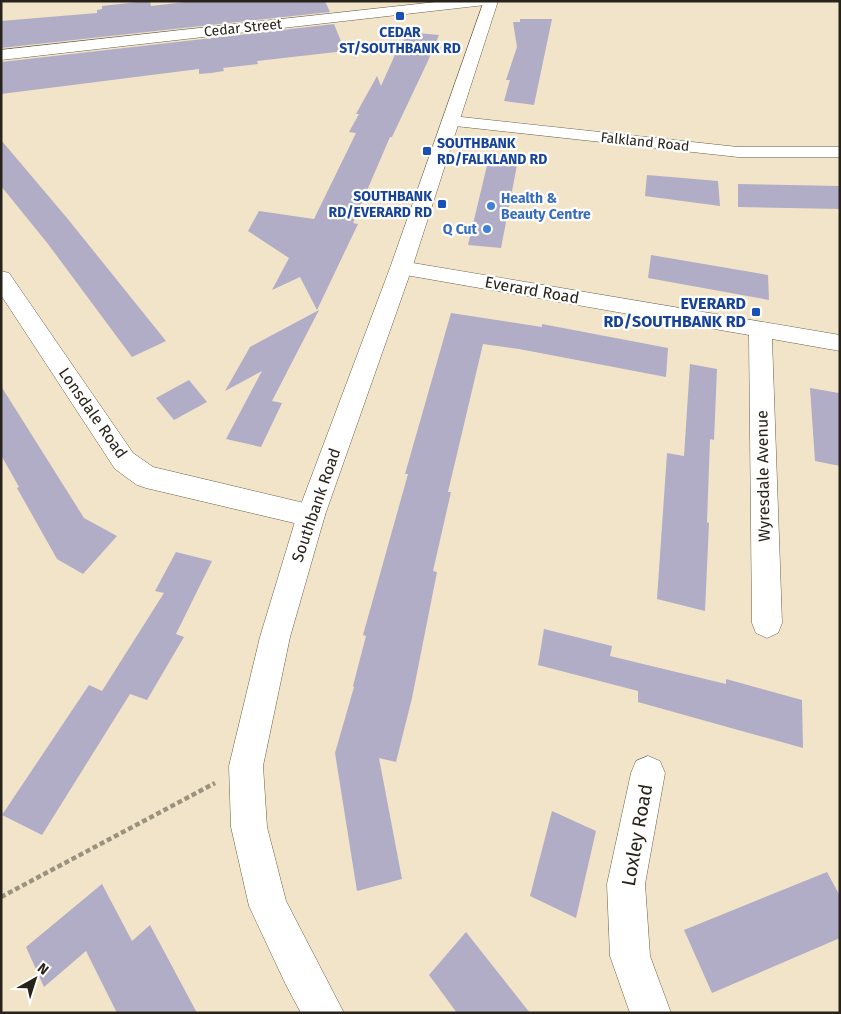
<svg xmlns="http://www.w3.org/2000/svg" width="841" height="1014" font-family="'Fira Sans',sans-serif">
<style>
.building{fill:#b1adc7}
.lines{fill:none;stroke-linecap:round;stroke-linejoin:round}
.street-casing{stroke:#6a5f48;stroke-width:1}
.secondary-casing{stroke:#6a5f48;stroke-width:1}
.path{stroke:#9b927e;stroke-width:4.5;stroke-dasharray:5 3;stroke-linecap:butt}
.street{fill:#fff;fill-rule:evenodd}
.secondary{fill:#fff;fill-rule:evenodd}
.transit-dot{fill:#1a4fb4;stroke:#fff;stroke-width:2}
.shop-dot{fill:#3f7fe0;stroke:#fff;stroke-width:2}
.labels{text-anchor:middle;dominant-baseline:central;stroke-width:4.5;stroke-linejoin:round;paint-order:stroke}
.far-street-label{font-size:14px;fill:#28231a;stroke:#fff}
.far-transit-label{font-size:14px;font-weight:bold;fill:#164399;stroke:#fff}
.far-shop-label{font-size:14px;font-weight:bold;fill:#366cbe;stroke:#fff;text-anchor:start}
.street-label{font-size:16px;fill:#28231a;stroke:#fff}
.transit-label{font-size:16px;font-weight:bold;fill:#164399;stroke:#fff;text-anchor:end}
.near-street-label{font-size:19px;fill:#28231a;stroke:#fff}
</style>
<rect width="100%" height="100%" fill="#f1e4c9"/>
<g class="building">
<polygon points="147,1 150,1 151,6 194,1 325,1 330,12 1,48 1,21 97,13 97,10 102,9 102,6"/>
<polygon points="520,19 552,19 534,105 504,101 510,80 506,80 517,47 513,22 520,22"/>
<polygon points="334,24 345,51 257,61 258,64 223,68 224,71 211,73 199,74 199,69 1,94 1,62"/>
<polygon points="407,32 439,35 427,63 392,137 390,137 353,223 358,224 317,310 300,277 272,290 289,258 248,231 259,211 314,219 356,133 349,132 359,114 356,114 377,76 381,86 398,48 400,49"/>
<polygon points="1,140 67,218 166,341 132,357 48,244 1,186"/>
<polygon points="489,157 518,160 501,248 468,245"/>
<polygon points="647,175 718,181 720,206 645,196"/>
<polygon points="738,184 840,186 840,209 738,207"/>
<polygon points="651,255 768,275 769,300 648,278"/>
<polygon points="319,310 272,401 282,403 261,447 226,439 262,371 225,391 250,347"/>
<polygon points="451,313 542,327 542,324 668,348 666,377 519,349 483,344 448,492 451,492 433,571 437,572 412,698 396,762 379,758 402,879 357,891 335,753 354,687 353,686 366,636 363,635 408,474 405,474"/>
<polygon points="690,364 717,369 714,440 710,439 707,522 709,523 705,611 657,599 667,453 684,456"/>
<polygon points="189,380 207,402 174,420 156,398"/>
<polygon points="1,386 84,518 117,536 83,574 57,559 17,488 19,487 1,455"/>
<polygon points="810,388 839,393 840,466 815,461"/>
<polygon points="176,552 212,561 176,634 184,637 147,700 130,694 42,835 2,815 89,685 102,691 164,593 155,591"/>
<polygon points="544,629 612,646 610,656 726,684 726,679 802,700 803,748 638,702 638,691 538,665"/>
<polygon points="552,811 596,831 576,918 530,896"/>
<polygon points="827,872 840,896 840,938 712,993 684,930"/>
<polygon points="102,884 132,941 150,925 197,1013 117,1013 86,951 44,987 26,947"/>
<polygon points="466,932 530,1013 457,1013 429,975"/>
</g>
<g class="lines">
<g class="street-casing">
<g id="street">
<polygon points="445,1 492,1 485,5 1,60 1,50"/>
<polygon points="452,116 738,147 840,147 840,157 738,157 446,125 443,121 446,117"/>
<polygon points="401,261 840,335 840,351 772,339 782,623 778,633 767,638 756,633 752,623 749,335 394,273 390,268 394,263"/>
<polygon points="1,271 9,273 133,453 153,467 321,507 325,515 321,523 311,527 146,488 137,485 115,469 1,295"/>
<polygon points="648,756 660,761 665,773 645,884 650,956 671,1013 630,1013 610,956 607,884 631,773 636,761"/>
</g>
</g>
<g class="secondary-casing">
<polygon id="secondary" points="484,1 498,1 412,268 325,515 290,637 263,766 267,827 286,901 344,1013 301,1013 286,985 249,906 231,827 229,766 260,637 297,515 390,268"/>
</g>
<polyline class="path" points="1,897 215,783"/>
<use href="#street" class="street"/>
<use href="#secondary" class="secondary"/>
</g>
<g class="transit-dot">
<rect x="395" y="11" width="10" height="10" rx="2.5"/>
<rect x="422" y="146" width="10" height="10" rx="2.5"/>
<rect x="437" y="199" width="10" height="10" rx="2.5"/>
<rect x="751" y="307" width="10" height="10" rx="2.5"/>
</g>
<g class="shop-dot">
<circle cx="491" cy="206" r="5"/>
<circle cx="487" cy="229" r="5"/>
</g>
<g class="labels">
<g class="far-street-label">
<text transform="translate(243 28) rotate(-6)">Cedar Street</text>
<text transform="translate(645 142) rotate(6)">Falkland Road</text>
</g>
<g class="far-transit-label">
<text x="400" y="32">CEDAR<tspan x="400" dy="16">ST/SOUTHBANK RD</tspan></text>
<text x="437" y="143" text-anchor="start">SOUTHBANK<tspan x="437" dy="16">RD/FALKLAND RD</tspan></text>
<text x="432" y="196" text-anchor="end">SOUTHBANK<tspan x="432" dy="16">RD/EVERARD RD</tspan></text>
</g>
<g class="far-shop-label">
<text x="501" y="198">Health &amp;<tspan x="501" dy="16">Beauty Centre</tspan></text>
<text x="477" y="229" text-anchor="end">Q Cut</text>
</g>
<g class="street-label">
<text transform="translate(532 290) rotate(10)">Everard Road</text>
<text transform="translate(93 413) rotate(55)">Lonsdale Road</text>
<text transform="translate(763 476) rotate(-91)">Wyresdale Avenue</text>
<text transform="translate(316 505) rotate(-71)">Southbank Road</text>
</g>
<g class="transit-label">
<text x="746" y="303">EVERARD<tspan x="746" dy="18">RD/SOUTHBANK RD</tspan></text>
</g>
<g class="near-street-label">
<text transform="translate(637 835) rotate(-80)">Loxley Road</text>
</g>
</g>
<rect width="841" height="1014" fill="none" stroke="#28231a" stroke-width="5"/>
<g transform="translate(35 979) rotate(39)" stroke="#ffffff" stroke-width="4" paint-order="stroke">
<path d="M0-4L9 19L0 12L-9 19Z" fill="#28231a"/>
<text y="-8" font-size="14" font-weight="bold" text-anchor="middle" fill="#28231a">N</text>
</g>
</svg>
